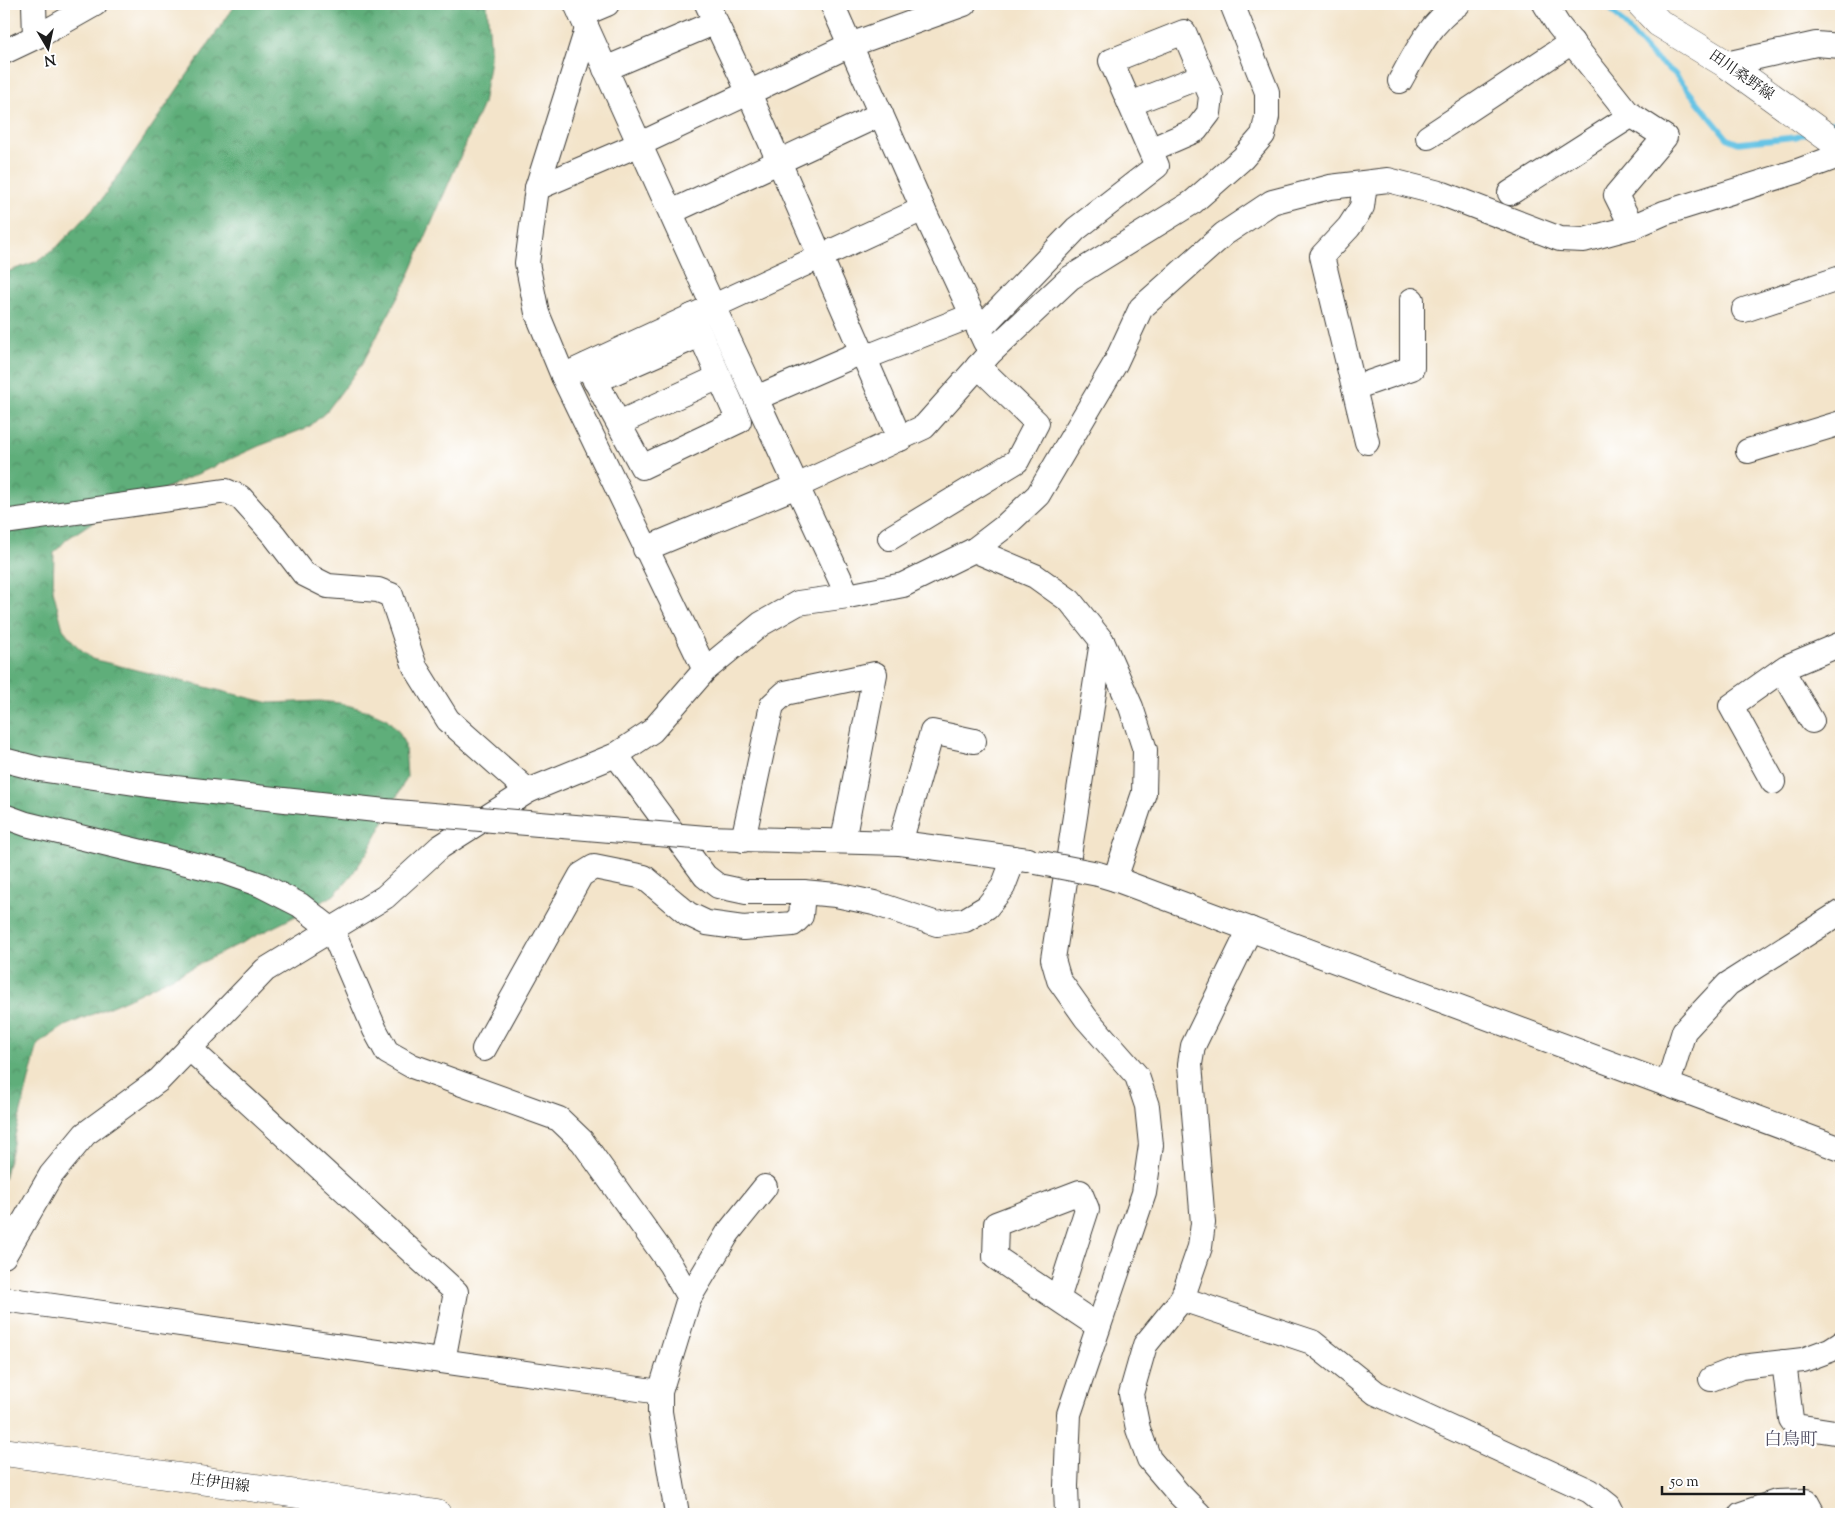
<svg xmlns="http://www.w3.org/2000/svg" width="1845" height="1518" font-family="'Sorts Mill Goudy','Noto Serif JP',serif">
<style>
.forest{fill:url(#forest-crowns);stroke:#3e654b}
.lines{fill:none;stroke-linecap:round;stroke-linejoin:round}
.stream{stroke:#67c4e5;stroke-width:5.5}
.minor-casing{stroke:#3c3a36;stroke-width:26}
.major-casing{stroke:#3c3a36;stroke-width:29}
.minor{stroke:#fff;stroke-width:24}
.major{stroke:#fff;stroke-width:28}
.minor-bridge-casing{stroke:#3c3a36;stroke-width:26;stroke-linecap:butt}
.minor-bridge{stroke:#fff;stroke-width:24}
.labels{text-anchor:middle;dominant-baseline:central;stroke-width:4.5;stroke-linejoin:round;paint-order:stroke}
.street-label{font-size:15px;fill:#1c1c1c;stroke:#fff}
.quarter-label{font-size:18px;fill:#535064;stroke:#fff}
</style>
<defs>
<pattern id="forest-crowns" width="20" height="18" patternUnits="userSpaceOnUse" patternTransform="scale(1.25)"><rect width="20" height="18" fill="#5fae7a"/><path d="M2 6a3 3 0 1 1 6 0M12 15a3 3 0 1 1 6 0" fill="none" stroke="#4e8d63"/></pattern>
</defs>
<rect width="100%" height="100%" fill="#fff"/>
<filter id="ink" filterUnits="userSpaceOnUse"><feTurbulence type="fractalNoise" baseFrequency=".02" numOctaves="2"/><feDisplacementMap in="SourceGraphic" scale="10" xChannelSelector="R" yChannelSelector="G"/><feConvolveMatrix kernelMatrix="1 2 1 2 8 2 1 2 1" color-interpolation-filters="sRGB"/></filter>
<filter id="wash" filterUnits="userSpaceOnUse"><feTurbulence type="fractalNoise" baseFrequency=".0096" numOctaves="4" result="noise"/><feDisplacementMap in="SourceGraphic" scale="20" xChannelSelector="R" yChannelSelector="G"/><feGaussianBlur stdDeviation="1.12" result="paint"/><feColorMatrix in="noise" values="0 0 0 0 0 0 0 0 0 0 0 0 0 0 0 0 0 1.4 0 .05"/><feComposite in="paint" operator="in"/></filter>
<g filter="url(#wash)">
<rect width="100%" height="100%" fill="#f3e4ca"/>
<polygon class="forest" points="236,4 487,4 490,42 490,59 483,104 406,282 362,364 327,411 309,427 259,446 94,521 67,539 54,553 53,590 63,629 76,645 92,659 270,703 319,701 339,703 369,711 387,719 399,732 405,745 407,777 369,850 351,876 334,895 304,912 128,999 65,1026 38,1044 4,1179 4,273 38,261 57,247 102,199"/>
<g class="lines">
<g class="stream">
<polyline points="1606,4 1651,55 1674,73 1728,139 1738,143 1796,137 1806,133"/>
<polyline points="1824,126 1841,119"/>
</g>
</g>
</g>
<g filter="url(#ink)">
<g class="lines">
<g class="minor-casing">
<g id="minor">
<polyline points="34,4 35,37"/>
<polyline points="576,4 713,306 848,596"/>
<polyline points="707,4 749,93 900,439"/>
<polyline points="832,4 923,209 985,342"/>
<polyline points="1545,4 1558,25 1628,113 1665,137 1616,195 1632,227"/>
<polyline points="581,15 607,4"/>
<polyline points="587,29 537,188 527,263 537,313 563,376 705,670"/>
<polyline points="4,52 42,34 95,4"/>
<polyline points="1726,64 1816,44 1841,46"/>
<polyline points="605,69 716,22"/>
<path d="M1400,81C1416,52 1430,23 1458,4"/>
<polyline points="1130,104 1202,76"/>
<polyline points="1428,137 1572,42"/>
<polyline points="1365,183 1362,207 1349,227 1322,256 1367,442"/>
<polyline points="537,188 640,144 850,45 964,4"/>
<polyline points="1510,193 1632,115"/>
<polyline points="671,212 881,114"/>
<polyline points="1744,310 1841,278"/>
<polyline points="979,330 1076,229 1157,166 1111,61 1184,32 1211,96 1209,113 1196,130 1150,150"/>
<polyline points="864,358 973,315"/>
<polyline points="587,365 642,467 739,421 692,316"/>
<polyline points="563,376 923,209"/>
<polyline points="595,381 700,335"/>
<polyline points="1354,388 1412,368 1412,300"/>
<polyline points="756,398 862,352"/>
<polyline points="619,423 719,377"/>
<polyline points="1748,451 1841,423"/>
<polyline points="4,522 226,491 240,497 274,535 304,574 328,586 378,590 391,595 415,667 448,720 528,791"/>
<polyline points="890,538 1017,461 1037,423 978,366"/>
<polyline points="645,549 797,486 924,427 990,353 1070,278 1193,202 1243,158 1263,135 1267,117 1267,92 1232,4"/>
<polyline points="974,550 1035,576 1070,601 1102,641 1131,707 1145,750 1144,793 1115,879"/>
<polyline points="1782,670 1812,721"/>
<polyline points="616,755 705,876 718,886 746,892 803,892 836,895 874,903 937,924 965,920 987,907 1003,887 1014,858"/>
<polyline points="4,760 39,769 148,785 385,811"/>
<polyline points="1773,782 1731,706 1786,667 1841,644"/>
<polyline points="4,816 26,824 224,872 261,885 300,905 332,930 375,1030 387,1052 412,1066 559,1119 582,1141 670,1264 689,1298"/>
<polyline points="706,838 900,843 1028,860"/>
<polyline points="743,840 772,705 785,693 875,674 843,841"/>
<polyline points="900,843 932,732 974,741"/>
<polyline points="1098,874 1115,879 1841,1149"/>
<polyline points="189,1048 456,1292 443,1361"/>
<polyline points="484,1049 581,875 594,867 644,877 688,914 707,923 743,928 793,924 801,916 803,892"/>
<polyline points="1668,1084 1684,1031 1728,984 1841,912"/>
<polyline points="4,1256 51,1175 85,1134 159,1080 265,970 385,897 440,847 528,791 616,755 652,731 705,670 761,624 798,603 848,596 903,585 974,550 1004,527 1038,495 1115,364 1141,308 1224,234 1272,202 1330,187 1388,180 1443,194 1560,239 1584,240 1632,227 1664,213 1798,171 1841,155"/>
<polyline points="4,1299 660,1392"/>
<polyline points="1058,1299 1087,1209 1080,1192 996,1224 995,1257 1098,1326"/>
<polyline points="1182,1299 1200,1247 1203,1223 1190,1064 1193,1046 1250,929"/>
<polyline points="1784,1362 1791,1419 1796,1426 1841,1433"/>
<polyline points="1711,1379 1741,1367 1803,1360 1830,1350 1841,1343"/>
<polyline points="677,1514 660,1412 660,1392 689,1298 728,1233 765,1187"/>
<polyline points="1067,1514 1066,1486 1069,1414 1144,1193 1151,1145 1147,1106 1137,1076 1086,1018 1059,980 1053,959 1102,641"/>
<polyline points="1199,1514 1178,1493 1149,1459 1138,1429 1131,1394 1145,1345 1182,1299 1312,1342 1376,1393 1590,1491 1609,1506 1613,1514"/>
<polyline points="1741,1514 1776,1502 1806,1501 1813,1514"/>
</g>
</g>
<g class="major-casing">
<g id="major">
<polyline points="1641,4 1659,23 1726,64 1841,147"/>
<polyline points="4,1452 437,1514"/>
</g>
</g>
<use href="#minor" class="minor"/>
<use href="#major" class="major"/>
<g class="minor-bridge-casing">
<g id="minor-bridge">
<polyline points="385,811 706,838"/>
<polyline points="1036,862 1098,874"/>
</g>
</g>
<use href="#minor-bridge" class="minor-bridge"/>
</g>
</g>
<g class="labels">
<g class="street-label">
<text transform="translate(1741 76) rotate(35)">田川桑野線</text>
<text transform="translate(220 1484) rotate(8)">庄伊田線</text>
</g>
<g class="quarter-label">
<text x="1791" y="1441">白鳥町</text>
</g>
</g>
<rect width="1845" height="1518" fill="none" stroke="#fff" stroke-width="20"/>
<g transform="translate(48 48) rotate(171)" stroke="#ffffff" stroke-width="4" paint-order="stroke">
<path d="M0-4L9 19L0 12L-9 19Z" fill="#1c1c1c"/>
<text y="-8" font-size="14" font-weight="bold" text-anchor="middle" fill="#1c1c1c">N</text>
</g>
<path d="M1662 1486v8h142v-8" fill="none" stroke="#1c1c1c" stroke-width="2.5"/>
<text x="1670" y="1486" font-size="15" fill="#1c1c1c" stroke="#ffffff" stroke-width="4" paint-order="stroke">50 m</text>
</svg>
